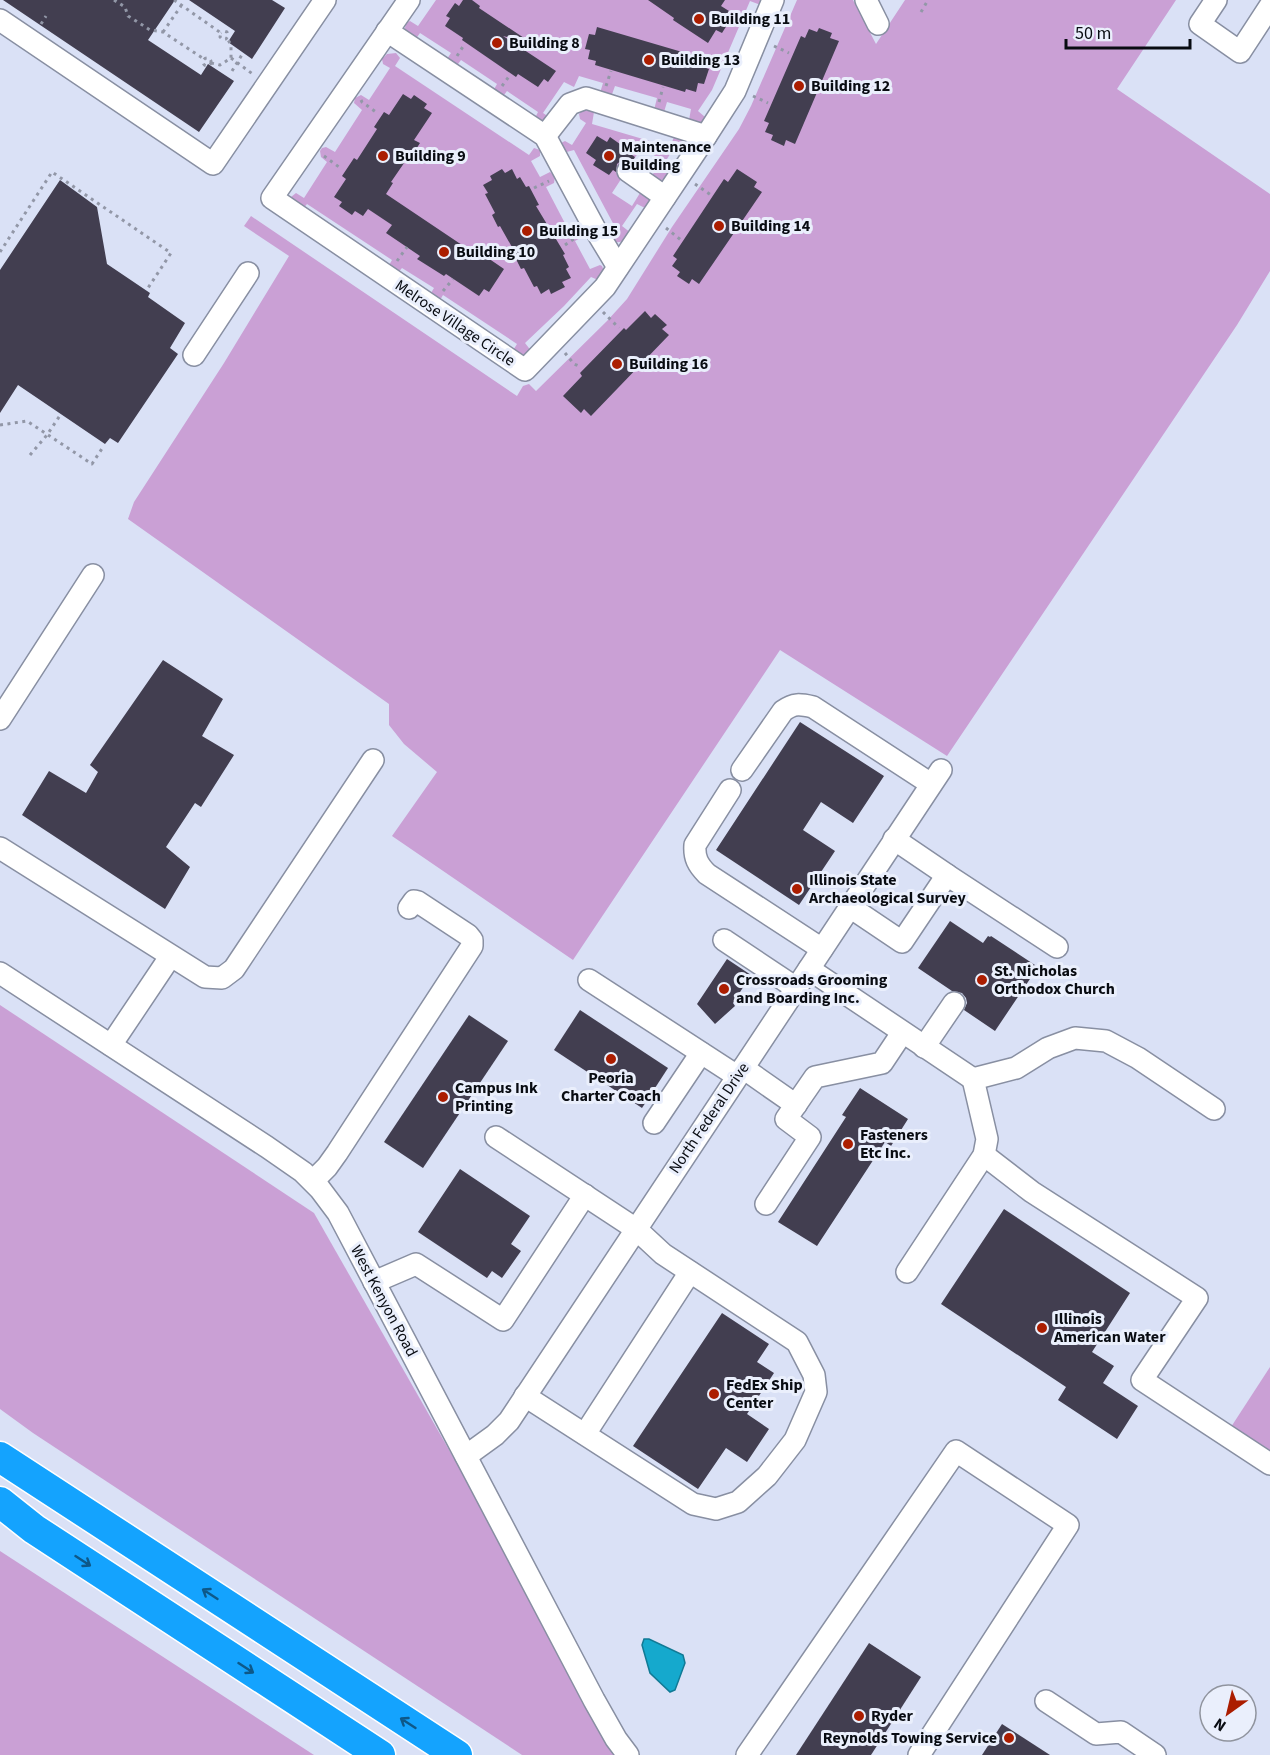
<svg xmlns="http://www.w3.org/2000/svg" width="1270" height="1755" font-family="'Source Sans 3',sans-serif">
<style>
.green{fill:#caa0d5}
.water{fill:#15a9cd;stroke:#117a95;stroke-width:1.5}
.building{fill:#423e50}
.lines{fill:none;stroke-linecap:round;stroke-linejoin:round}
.minor-casing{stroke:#888fa2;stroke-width:24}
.highway-casing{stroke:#fff;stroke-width:33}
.path{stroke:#9297a7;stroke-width:3;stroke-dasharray:3 4.5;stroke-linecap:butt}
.minor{stroke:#fff;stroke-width:21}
.highway{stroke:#14a3fe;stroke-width:30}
.oneway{stroke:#0e5888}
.poi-dot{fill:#ab1d00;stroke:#eaeffc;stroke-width:2}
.labels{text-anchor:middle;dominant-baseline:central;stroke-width:6;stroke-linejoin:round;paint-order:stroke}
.poi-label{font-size:16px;font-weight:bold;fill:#090c12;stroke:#eaeffc;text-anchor:start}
.street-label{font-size:16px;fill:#090c12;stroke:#eaeffc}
</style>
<rect width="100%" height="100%" fill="#dae1f6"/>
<g class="green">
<path d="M436,0H763L762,3L758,4L750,1L712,90L698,111L705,117V120C699,124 695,122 689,120L691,109L667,102L664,112L660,113L654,110L657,98L615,86L611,97L600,93L603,83L579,76L574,87L564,82L543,113L549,117V124L534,120L538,112L507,91L501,99L492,93L497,84L461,60L455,68L445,62L451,53L420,33L415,40L404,33L406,23L410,21L418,26Z"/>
<polygon points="797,0 853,0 876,44 905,0 1176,0 1117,89 1270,194 1270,271 1237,325 947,756 780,650 573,960 392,836 437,772 404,744 389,725 389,704 128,519 134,502 224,363 289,256 244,226 251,216 517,396 523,386 529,384 536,391 607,321 627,299 672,227 739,129 751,106"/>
<path d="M396,53L400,58L395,66L529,155L534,148L540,150V156L531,161L540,177L550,172L555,176L554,183L546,187L569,231L579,227C583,229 584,231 584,236L575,241L590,269L600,265L602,266L604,271L598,280L591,277L564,306L525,343L532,352L527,359L512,352L517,344L443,295L439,302L428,298L434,288L402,268L396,275L388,267L392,260L307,204L302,210L291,200V197L296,193L304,198L327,162L321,157L320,151L322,148L326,147L335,152L362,110L354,103L355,98L361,95L369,100L390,68L383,64L382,59L387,54Z"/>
<path d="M590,110L594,112L592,124L670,147L674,137L680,138L685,144L684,153L681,155L672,151L662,167L669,174C666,180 663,180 657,180L653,177V174L661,160L642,147L612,193L632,206L640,193L644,191L649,197L650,203L645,208L637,204L622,226L631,233C627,240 623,243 614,242L606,233L615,227L574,150L563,153L561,143L565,141L572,145L586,123L580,119L579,114L582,111Z"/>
<polygon points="0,1005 314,1213 623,1755 522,1755 33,1433 0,1409"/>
<polygon points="1270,1367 1270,1453 1231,1427"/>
<polygon points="0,1551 314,1755 0,1755"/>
</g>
<polygon class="water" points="644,1639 649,1639 683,1655 685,1663 675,1690 670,1692 650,1673 642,1645"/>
<g class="building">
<polygon points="3,0 175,0 148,40 201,75 208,64 234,81 199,132"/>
<polygon points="189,0 272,0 285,8 252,59 228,42 235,31"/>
<polygon points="463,0 472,0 480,6 479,8 527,40 526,42 503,36 556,71 548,82 544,79 538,87 518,74 516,77 462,40 463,38 445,26 450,18 446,16 455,3 459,6"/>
<polygon points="648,0 725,0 721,6 729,11 724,18 729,22 722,33 716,30 708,43 673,20 674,18"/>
<polygon points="597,27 706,59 703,67 709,69 704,84 698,83 696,92 686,89 685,92 595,65 596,61 588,59 590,50 585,49 589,34 595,35"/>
<polygon points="819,28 832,33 830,38 839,41 795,144 786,140 784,146 771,140 773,135 765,132 769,123 764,121 801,36 805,38 809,29 817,32"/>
<polygon points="403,94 411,99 414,95 427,104 424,108 432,113 414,140 420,143 413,154 411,153 391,182 393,183 386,194 459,243 484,258 485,256 504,269 489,292 484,289 479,296 446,274 444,276 417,259 420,256 386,233 392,225 368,209 363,216 355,211 352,215 339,206 342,202 334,197 346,179 342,176 354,158 357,160 377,129 374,127 384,112 389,115"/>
<polygon points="597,136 607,142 610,137 627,149 626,151 635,157 633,160 629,158 622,160 617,164 616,172 613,170 609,175 593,165 596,160 586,153"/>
<polygon points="502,169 505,173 512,169 517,179 520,177 526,187 529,186 539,205 536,206 565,254 563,255 569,267 566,269 571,278 562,282 565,287 551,294 549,289 541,294 537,286 534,287 524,268 521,269 515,257 517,256 500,226 498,227 492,215 495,213 485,194 488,193 483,185 492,180 490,176"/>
<polygon points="737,169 757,182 754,187 762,192 699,284 692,279 689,284 677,276 680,272 672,266 677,259 673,256 724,179 728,182"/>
<polygon points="60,180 97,207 107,264 150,293 148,297 185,323 170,348 178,354 118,443 110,438 105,444 18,385 0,413 0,270"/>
<polygon points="645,311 651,318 655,314 667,325 662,329 669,335 591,416 584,409 581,413 563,396 582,376 580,373 624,328 626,330"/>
<polygon points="163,660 223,699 202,736 234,755 201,807 195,803 166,847 190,867 165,909 22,815 49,771 86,793 98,772 90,765"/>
<polygon points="800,722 884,776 853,823 821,802 803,830 835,851 799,905 716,850"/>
<polygon points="950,921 983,943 988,936 990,937 991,936 1038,967 995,1031 964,1010 967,1003 966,998 962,993 952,991 918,968"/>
<polygon points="727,959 751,975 733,1003 735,1006 715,1024 697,1004"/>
<polygon points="580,1010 668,1068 642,1108 554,1050"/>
<polygon points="469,1015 508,1041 423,1168 384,1142"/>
<polygon points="860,1088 908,1119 891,1146 885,1142 817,1246 778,1222 846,1117 842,1115"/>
<polygon points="460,1169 530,1216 511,1244 521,1251 502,1278 492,1271 487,1278 418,1232"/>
<polygon points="1004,1209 1130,1293 1092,1352 1114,1366 1103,1383 1138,1406 1117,1439 1058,1400 1066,1387 941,1304"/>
<polygon points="722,1313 769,1344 757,1362 774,1373 747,1414 769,1429 747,1462 726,1448 698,1489 633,1446"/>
<polygon points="869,1643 921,1677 871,1755 796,1755"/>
<polygon points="1002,1724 1050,1755 982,1755"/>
</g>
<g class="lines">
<g class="minor-casing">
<g id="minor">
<polyline points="409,0 272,198 525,370 605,287 706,136 735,91 773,0"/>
<polyline points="866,0 878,24"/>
<polyline points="1216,0 1200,24 1240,52 1270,6"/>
<polyline points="0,20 213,164 325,0"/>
<polyline points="387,31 545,136 595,229 618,267"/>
<polyline points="545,136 570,104 586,98 706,136"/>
<polyline points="628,171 665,197"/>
<polyline points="194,355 248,273"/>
<polyline points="0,719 93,575"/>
<path d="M742,770L783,711C794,703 800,704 813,707L931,784"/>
<path d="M730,790L695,845C694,858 698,865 707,874L822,949"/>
<polyline points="894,839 947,875"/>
<polyline points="0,848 205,977 222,978 234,969 373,760"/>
<polyline points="850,907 902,942 947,875 1057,947"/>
<polyline points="724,940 796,988"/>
<polyline points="809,969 973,1079"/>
<polyline points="0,973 267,1147 303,1172 320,1189 338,1213 594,1700 616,1739 628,1755"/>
<polyline points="589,980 737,1076"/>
<polyline points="111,1045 170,957"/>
<polyline points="924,1047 954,1003"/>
<polyline points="743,1068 796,1105"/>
<polyline points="973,1079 1016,1068 1048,1048 1075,1038 1106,1041 1138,1058 1214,1109"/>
<polyline points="654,1123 701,1053"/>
<polyline points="496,1137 636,1229 663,1254 797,1342 814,1375 816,1392 795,1440 767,1476 738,1502 716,1509 693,1504 525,1396"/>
<polyline points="984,1155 1032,1192 1197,1298 1142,1380 1270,1464"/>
<polyline points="313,1181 327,1167 337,1153 472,946 472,940 468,935 418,902 414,901 409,908"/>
<polyline points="766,1204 810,1137 786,1119 815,1077 882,1063 902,1033"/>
<polyline points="907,1272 984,1155 987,1139 973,1079"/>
<polyline points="374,1282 416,1264 503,1320 585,1195"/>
<polyline points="585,1434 690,1272"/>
<polyline points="466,1456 495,1435 509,1421 941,770"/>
<polyline points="1046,1701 1096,1734 1121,1732 1155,1755"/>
<polyline points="747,1755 956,1451 1068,1525 919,1755"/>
</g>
</g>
<g class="highway-casing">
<g id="highway">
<polyline points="0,1457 457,1755"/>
<polyline points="0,1502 34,1529 380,1755"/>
</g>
</g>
<g class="path">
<polyline points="114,0 125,7 128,16 144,26 150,30 163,32 204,59"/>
<polyline points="174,0 221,33 220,37 222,39 226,39 228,36 227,32 224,31 221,33"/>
<polyline points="921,12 928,0"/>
<polyline points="41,24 46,16"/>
<polyline points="163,32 181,6"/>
<polyline points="774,46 789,53"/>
<polyline points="457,56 464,45"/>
<circle cx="207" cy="62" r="4"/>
<polyline points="231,58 254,75"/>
<polyline points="211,63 220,65 231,58 231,45 227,38"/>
<polyline points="232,71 243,53"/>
<polyline points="502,86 510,75"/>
<polyline points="606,86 611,71"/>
<polyline points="753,96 768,103"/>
<polyline points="361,100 362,102 376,112"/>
<polyline points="659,102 663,87"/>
<polyline points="324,156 339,167"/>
<polyline points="695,184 711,195"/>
<polyline points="534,188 549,181"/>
<polyline points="666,228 681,240"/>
<polyline points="565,245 578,236"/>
<polyline points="0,252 52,172 171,253 146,291"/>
<polyline points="397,261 407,247"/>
<polyline points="443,291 453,279"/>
<polyline points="603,312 619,328"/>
<polyline points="565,353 574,364 581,367"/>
<polyline points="0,425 27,421 92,464 103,447"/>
<polyline points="30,455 47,435 61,414"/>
</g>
<use href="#minor" class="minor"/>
<use href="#highway" class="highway"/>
</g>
<defs><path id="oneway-shaft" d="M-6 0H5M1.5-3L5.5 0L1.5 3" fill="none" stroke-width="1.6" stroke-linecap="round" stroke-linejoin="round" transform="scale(1.5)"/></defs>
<g class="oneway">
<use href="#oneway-shaft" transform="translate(83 1561) rotate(33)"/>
<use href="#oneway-shaft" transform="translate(210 1594) rotate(-147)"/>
<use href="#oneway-shaft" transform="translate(246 1668) rotate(33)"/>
<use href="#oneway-shaft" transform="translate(408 1723) rotate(-147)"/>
</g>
<g class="poi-dot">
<circle cx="699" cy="19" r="6"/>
<circle cx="497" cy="43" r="6"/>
<circle cx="649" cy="60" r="6"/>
<circle cx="799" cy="86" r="6"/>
<circle cx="383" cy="156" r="6"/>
<circle cx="609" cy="156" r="6"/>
<circle cx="719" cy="226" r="6"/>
<circle cx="527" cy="231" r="6"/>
<circle cx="444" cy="252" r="6"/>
<circle cx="617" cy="364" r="6"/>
<circle cx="797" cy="889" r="6"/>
<circle cx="982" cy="980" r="6"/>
<circle cx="724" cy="989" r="6"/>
<circle cx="611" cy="1059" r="6"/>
<circle cx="443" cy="1097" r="6"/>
<circle cx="848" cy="1144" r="6"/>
<circle cx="1042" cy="1328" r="6"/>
<circle cx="714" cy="1394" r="6"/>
<circle cx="859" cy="1716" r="6"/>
<circle cx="1009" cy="1738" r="6"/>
</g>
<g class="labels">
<g class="poi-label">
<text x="711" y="19">Building 11</text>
<text x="509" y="43">Building 8</text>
<text x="661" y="60">Building 13</text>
<text x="811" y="86">Building 12</text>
<text x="621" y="147">Maintenance<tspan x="621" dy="18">Building</tspan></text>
<text x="395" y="156">Building 9</text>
<text x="731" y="226">Building 14</text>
<text x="539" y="231">Building 15</text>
<text x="456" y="252">Building 10</text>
<text x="629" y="364">Building 16</text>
<text x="809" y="880">Illinois State<tspan x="809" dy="18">Archaeological Survey</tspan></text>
<text x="994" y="971">St. Nicholas<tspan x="994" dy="18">Orthodox Church</tspan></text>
<text x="736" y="980">Crossroads Grooming<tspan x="736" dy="18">and Boarding Inc.</tspan></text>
<text x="611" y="1078" text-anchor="middle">Peoria<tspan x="611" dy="18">Charter Coach</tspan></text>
<text x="455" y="1088">Campus Ink<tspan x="455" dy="18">Printing</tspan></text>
<text x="860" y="1135">Fasteners<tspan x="860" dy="18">Etc Inc.</tspan></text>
<text x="1054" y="1319">Illinois<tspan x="1054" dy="18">American Water</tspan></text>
<text x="726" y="1385">FedEx Ship<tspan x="726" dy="18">Center</tspan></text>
<text x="871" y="1716">Ryder</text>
<text x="997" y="1738" text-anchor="end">Reynolds Towing Service</text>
</g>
<g class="street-label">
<text transform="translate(455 323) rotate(34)">Melrose Village Circle</text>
<text transform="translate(709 1118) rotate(-56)">North Federal Drive</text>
<text transform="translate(384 1301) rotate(62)">West Kenyon Road</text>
</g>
</g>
<g transform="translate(1228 1713) rotate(214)"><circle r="28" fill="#eaeffc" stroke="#90949e" stroke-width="1.5"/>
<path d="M0-4.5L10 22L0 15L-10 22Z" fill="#ab1d00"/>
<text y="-9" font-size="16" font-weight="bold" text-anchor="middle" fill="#090c12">N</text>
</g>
<path d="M1066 39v9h124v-9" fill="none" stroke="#090c12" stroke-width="3"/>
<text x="1075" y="39" font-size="18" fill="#090c12" stroke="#eaeffc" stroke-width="4.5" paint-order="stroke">50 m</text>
</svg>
